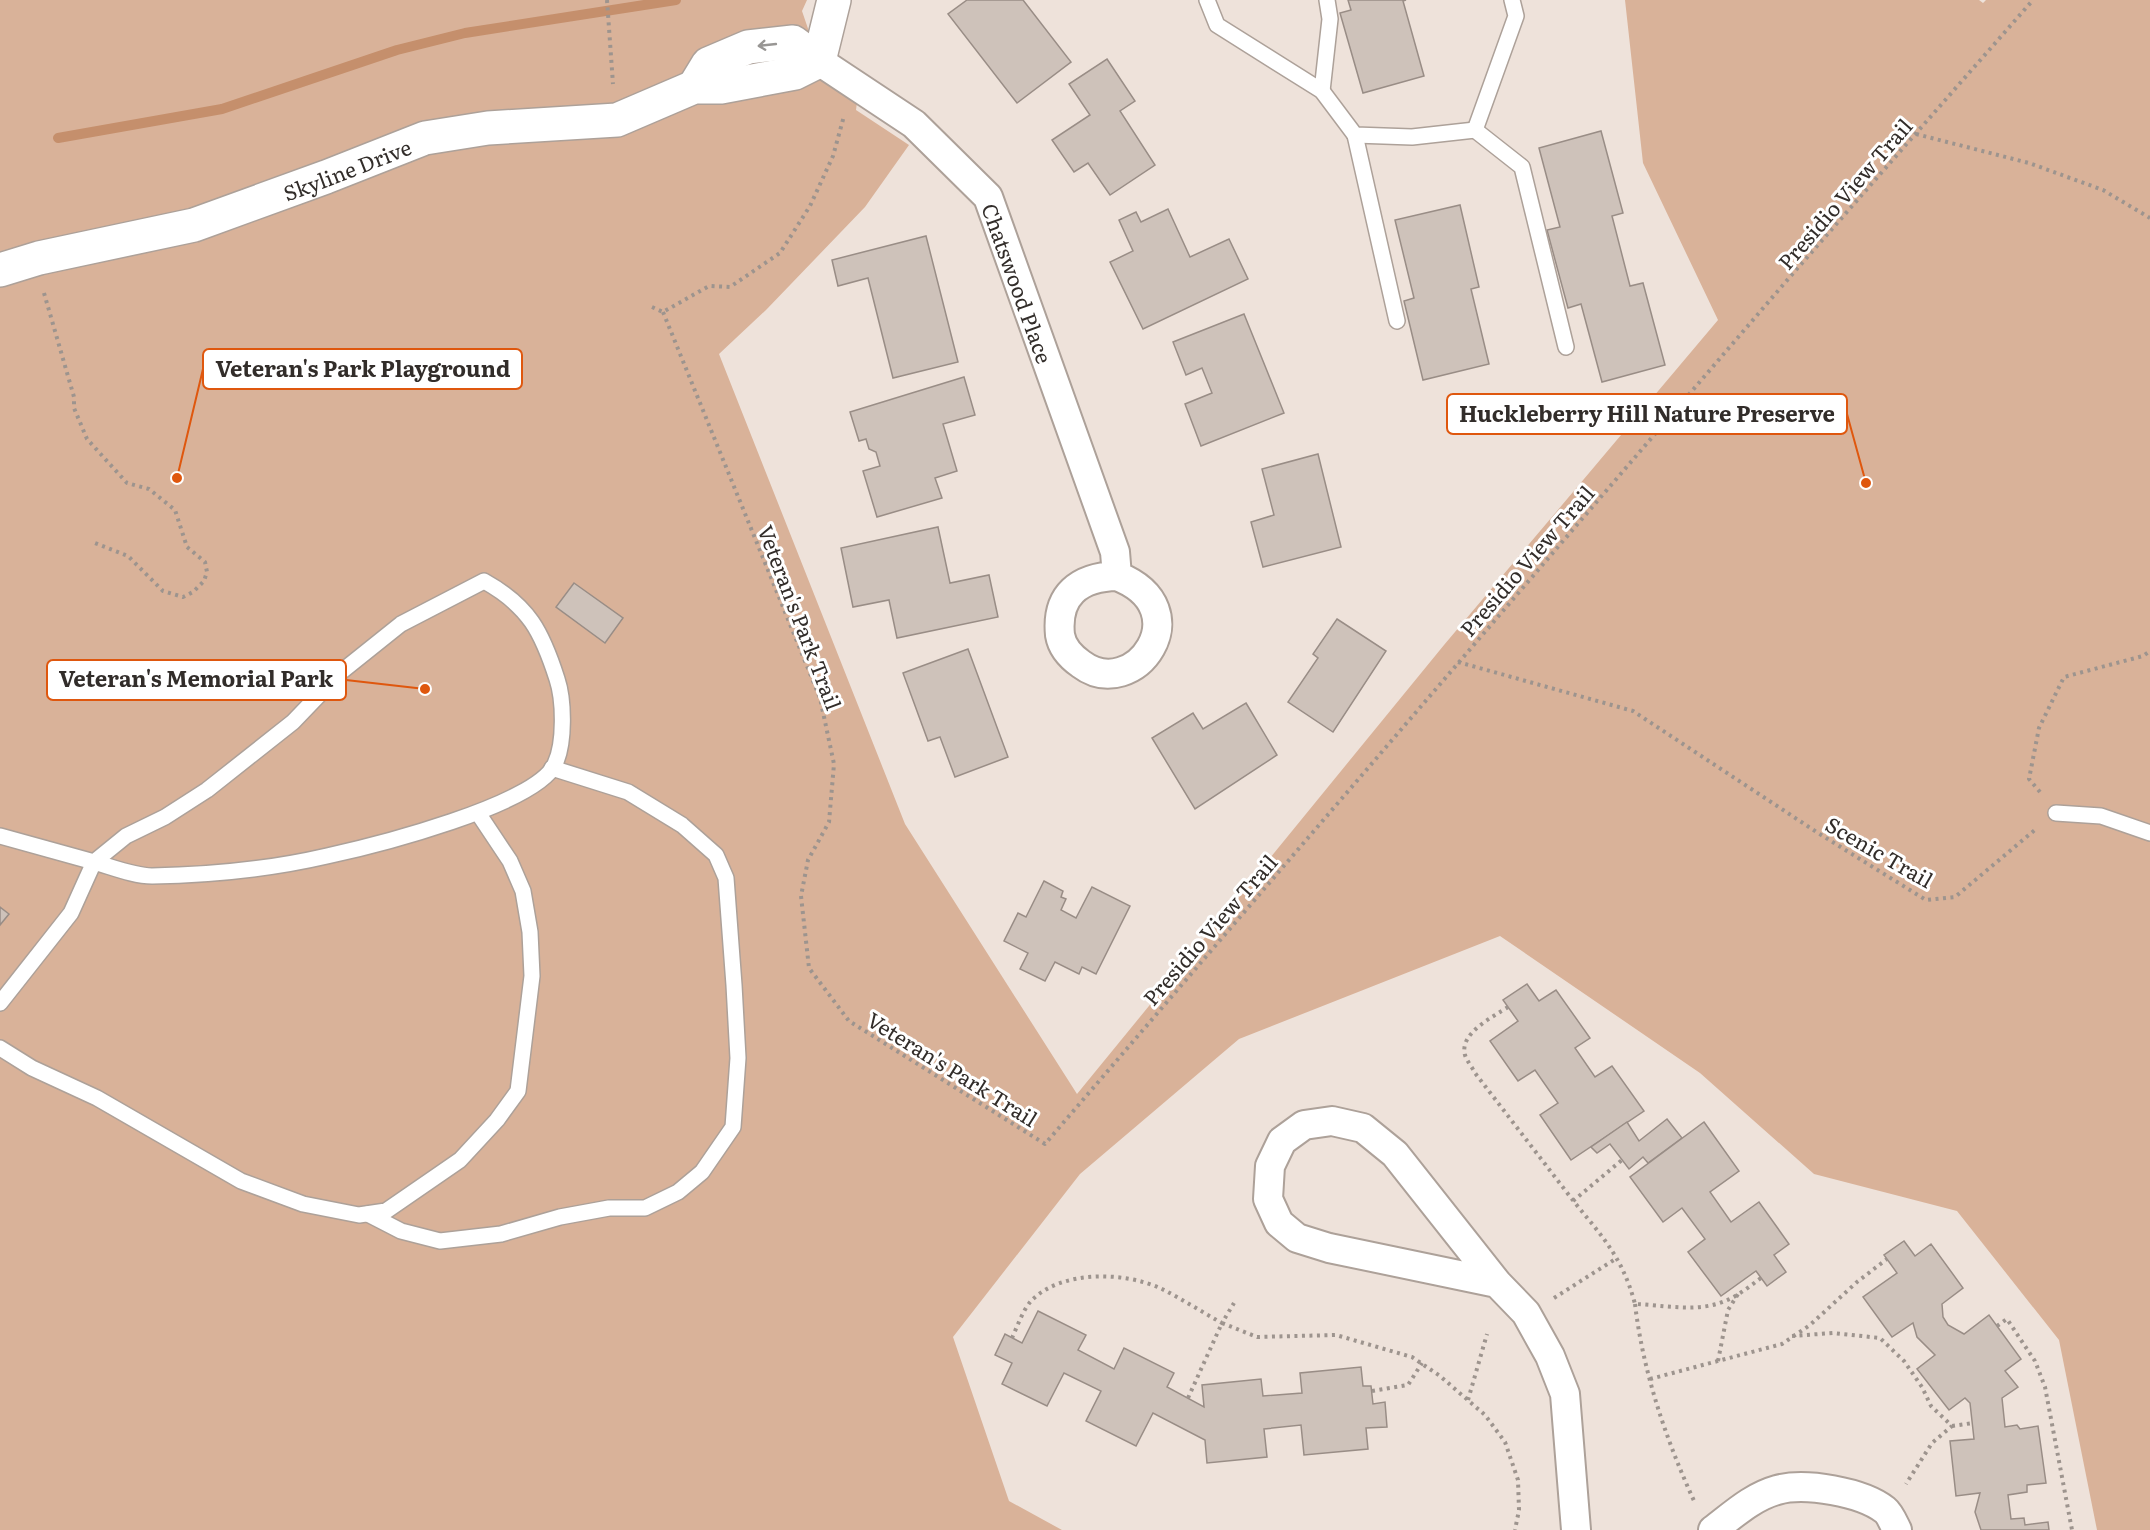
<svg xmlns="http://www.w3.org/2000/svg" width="2150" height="1530" font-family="Literata,serif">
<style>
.green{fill:#d9b299}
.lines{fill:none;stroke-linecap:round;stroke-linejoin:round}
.stream{stroke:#c58f6c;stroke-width:10}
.building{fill:#cec2ba;stroke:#998d86;stroke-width:1.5}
.lane-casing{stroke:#ada199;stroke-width:18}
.street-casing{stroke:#ada199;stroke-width:32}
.secondary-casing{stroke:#ada199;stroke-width:36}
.path{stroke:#9d948e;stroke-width:4;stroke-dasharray:3 4.5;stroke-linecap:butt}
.lane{stroke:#fff;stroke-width:15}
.street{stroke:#fff;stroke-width:28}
.secondary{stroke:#fff;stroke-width:33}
.oneway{stroke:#989694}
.labels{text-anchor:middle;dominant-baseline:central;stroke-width:6;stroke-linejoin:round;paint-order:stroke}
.street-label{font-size:21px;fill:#322d2a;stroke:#fff}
.leader{fill:none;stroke:#df570e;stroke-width:2}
.callout-dot{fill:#df570e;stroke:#fff;stroke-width:2}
.callout{fill:#fff;stroke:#df570e;stroke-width:2}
.callout-label{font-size:22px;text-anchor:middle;font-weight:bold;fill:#322d2a}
</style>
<rect width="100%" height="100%" fill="#eee2da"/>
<polygon class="green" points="0,0 807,0 802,11 819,61 859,87 856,110 909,145 865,207 766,310 719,354 905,824 1077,1094 1444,645 1718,320 1643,163 1625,0 1979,0 1983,3 1986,0 2150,0 2150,1530 2097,1530 2059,1340 1957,1211 1814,1174 1700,1073 1500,936 1239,1039 1080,1174 953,1337 1009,1501 1062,1530 0,1530"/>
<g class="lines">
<polyline class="stream" points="58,138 222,109 397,50 465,33 676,0"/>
</g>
<g class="building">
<polygon points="967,0 1023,0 1071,62 1017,103 948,14"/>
<polygon points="1348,0 1406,0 1403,1 1424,76 1363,93 1340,13 1351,10"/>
<polygon points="1107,59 1135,101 1120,111 1155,165 1110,195 1088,163 1074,172 1052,140 1090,115 1069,84"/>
<polygon points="1601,131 1623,213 1612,216 1630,286 1643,283 1665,365 1602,382 1581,304 1568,308 1547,230 1560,227 1539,148"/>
<polygon points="1460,205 1479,287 1471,289 1489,364 1423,380 1404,301 1414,298 1395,220"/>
<polygon points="1168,209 1190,257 1229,239 1248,279 1143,329 1110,262 1133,251 1119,220 1136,212 1141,222"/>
<polygon points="926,236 958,362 893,378 868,278 838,286 832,260"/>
<polygon points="1244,314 1284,413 1201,446 1185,404 1212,393 1202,368 1186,375 1173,342"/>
<polygon points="964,377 975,415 943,424 957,471 935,478 942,498 877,517 863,471 880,466 876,452 869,449 866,439 859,441 850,412"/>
<polygon points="1318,454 1341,547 1263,567 1251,522 1274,515 1262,469"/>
<polygon points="938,527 950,583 989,575 998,617 897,638 889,600 853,607 841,548"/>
<polygon points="574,583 623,618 605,643 556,607"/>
<polygon points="1337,619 1386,651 1333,732 1288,702 1318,658 1313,654"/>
<polygon points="968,649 1008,757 955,777 940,737 928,741 903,673"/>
<polygon points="1246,703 1277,755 1195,809 1152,738 1193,713 1203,729"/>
<polygon points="1044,881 1063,891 1061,897 1066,899 1061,910 1076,918 1092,887 1130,906 1096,974 1082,967 1079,974 1055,962 1045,981 1020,969 1028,953 1004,941 1018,913 1026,917"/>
<polygon points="0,907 9,914 0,925"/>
<polygon points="1527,984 1539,1001 1556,990 1590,1038 1575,1048 1595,1077 1612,1066 1644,1111 1571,1160 1540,1115 1558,1103 1535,1070 1518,1081 1490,1041 1518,1021 1503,1000"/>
<polygon points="1667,1119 1682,1138 1648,1163 1643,1157 1629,1169 1610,1144 1597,1153 1591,1147 1627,1122 1639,1141"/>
<polygon points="1704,1122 1739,1171 1710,1192 1731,1222 1759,1202 1789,1244 1774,1255 1786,1272 1767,1286 1756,1271 1721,1296 1688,1252 1705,1239 1682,1208 1663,1222 1630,1177"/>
<polygon points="1904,1241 1915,1256 1931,1244 1963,1288 1942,1304 1943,1317 1948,1325 1964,1334 1989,1315 2021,1359 2005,1371 2018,1387 2002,1398 2005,1427 2017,1425 2020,1429 2038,1426 2046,1483 2027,1485 2027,1492 2008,1495 2011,1519 2024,1518 2025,1525 2048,1522 2049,1530 1981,1530 1975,1512 1980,1493 1956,1496 1950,1441 1974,1439 1970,1403 1965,1398 1949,1410 1917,1369 1935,1355 1917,1337 1913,1323 1892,1337 1863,1297 1897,1273 1884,1255"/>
<polygon points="1038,1311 1086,1335 1078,1350 1114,1369 1124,1348 1174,1373 1167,1387 1204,1407 1202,1385 1261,1379 1263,1396 1302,1393 1300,1373 1361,1367 1363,1386 1371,1386 1373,1404 1385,1402 1387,1427 1366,1428 1368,1449 1304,1455 1301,1425 1264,1429 1267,1457 1207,1463 1205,1440 1153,1413 1136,1446 1086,1421 1101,1391 1064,1373 1047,1406 1002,1384 1012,1363 995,1355 1005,1334 1022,1343"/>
</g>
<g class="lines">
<g class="lane-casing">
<g id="lane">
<polyline points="1207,0 1217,25 1322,91 1355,135 1412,137 1475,130"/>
<polyline points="1512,0 1516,16 1475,130 1522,167 1566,347"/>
<polyline points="1322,91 1330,19 1327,0"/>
<polyline points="1355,135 1397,321"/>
<polyline points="2056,813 2101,816 2150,833"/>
<path d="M0,836L94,862L126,836L165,817L207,790L293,722L341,672L401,624L484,581C529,606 542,632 557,679C564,700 565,743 555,764C537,805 373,846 327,856C271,869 210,875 152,876C134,876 112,867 94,862L71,913L0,1003"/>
<polyline points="0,1048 32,1068 97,1098 241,1181 303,1204 359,1215 386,1211 460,1160 497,1120 518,1091 532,976 530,932 523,891 510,861 478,813"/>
<polyline points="368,1214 401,1231 440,1241 501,1234 560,1217 609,1208 645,1208 678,1192 702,1172 733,1127 738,1058 734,985 726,878 716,855 682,825 628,792 552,768"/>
</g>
</g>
<g class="street-casing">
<g id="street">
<path id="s1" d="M819,61L914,124L988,197L1115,552L1117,576C1079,577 1056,595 1060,635C1062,647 1071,657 1081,664C1134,704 1202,609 1117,576"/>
<polyline points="1497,1283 1329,1248 1297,1238 1279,1223 1268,1199 1270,1166 1282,1141 1304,1125 1332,1121 1363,1128 1395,1154 1497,1283 1526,1313 1550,1356 1565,1394 1576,1530"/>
<path d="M1713,1530C1733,1515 1752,1497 1777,1490C1805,1482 1862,1492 1885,1510C1890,1514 1894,1524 1897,1530"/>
</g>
</g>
<g class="secondary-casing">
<g id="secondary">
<polyline points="694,87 708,64 748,47 793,42 819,61"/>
<path id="s2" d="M0,270L39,258L194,225L326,177L425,138L488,128L617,120L694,87H721L795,73L819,61L834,0"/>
</g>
</g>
<g class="path">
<polyline points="607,0 613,84"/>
<polyline points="1916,134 2029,163 2103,190 2150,218"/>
<polyline points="44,293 74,397 74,408 87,439 127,483 149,489 175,510 187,547 205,562 207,572 204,581 193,592 183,597 163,591 128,556 95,543"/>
<polyline points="652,307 663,312 709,286 730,287 780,253 810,206 833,156 844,116"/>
<polyline points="663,312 820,698 834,764 829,822 808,860 801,896 809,968 849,1021 1045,1144 1789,278 2033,0"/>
<polyline points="1458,662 1633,711 1818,833 1926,900 1955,897 2036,829"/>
<polyline points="2040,792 2029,779 2039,728 2064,677 2143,656 2150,651"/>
<path d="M1508,1007C1493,1017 1459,1033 1465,1055C1467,1061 1472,1067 1475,1073C1505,1112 1535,1151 1565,1190C1596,1231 1621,1251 1635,1304C1664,1305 1697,1313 1725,1301C1738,1296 1750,1286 1761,1278"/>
<polyline points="1573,1201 1622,1160"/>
<polyline points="1554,1298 1617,1258"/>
<path d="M1635,1304C1643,1372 1666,1440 1695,1503"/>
<polyline points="1997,1326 2007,1319 2035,1361 2045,1387 2072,1530"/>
<polyline points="1792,1336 1833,1333 1880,1338 1904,1361 1922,1387 1931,1406 1952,1426 1932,1443 1906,1484"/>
<path d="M1012,1338C1017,1327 1023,1310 1031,1301C1061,1270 1124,1271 1162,1289C1182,1299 1202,1312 1222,1323L1234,1303"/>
<polyline points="1718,1361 1728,1310 1738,1294"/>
<polyline points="1650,1379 1782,1344 1810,1325 1857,1282 1887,1259"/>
<polyline points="1372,1391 1408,1385 1422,1363"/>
<polyline points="1188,1398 1222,1323 1257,1337 1336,1335 1412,1357 1440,1376 1485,1415 1505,1442 1518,1480 1519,1510 1515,1530"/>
<polyline points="1468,1400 1487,1334"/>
<polyline points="1952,1426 1973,1423"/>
</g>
<use href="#lane" class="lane"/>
<use href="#street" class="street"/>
<use href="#secondary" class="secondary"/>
</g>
<defs><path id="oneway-shaft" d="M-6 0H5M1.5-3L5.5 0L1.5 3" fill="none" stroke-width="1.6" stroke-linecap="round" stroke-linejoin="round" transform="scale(1.5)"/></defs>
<use class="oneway" href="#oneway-shaft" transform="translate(767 45) rotate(174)"/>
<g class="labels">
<g class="street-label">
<text stroke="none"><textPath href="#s2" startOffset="362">Skyline Drive</textPath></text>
<text transform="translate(1844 193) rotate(-49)">Presidio View Trail</text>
<text stroke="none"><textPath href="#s1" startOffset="309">Chatswood Place</textPath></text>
<text transform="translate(1526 560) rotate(-49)">Presidio View Trail</text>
<text transform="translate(801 617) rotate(69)">Veteran's Park Trail</text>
<text transform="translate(1880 851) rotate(30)">Scenic Trail</text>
<text transform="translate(1209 929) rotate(-49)">Presidio View Trail</text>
<text transform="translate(953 1068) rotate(32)">Veteran's Park Trail</text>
</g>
</g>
<path class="leader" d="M177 478L203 369M1866 483L1847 414M425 689L346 680"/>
<g class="callout-dot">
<circle cx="177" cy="478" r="6"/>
<circle cx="1866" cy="483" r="6"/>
<circle cx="425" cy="689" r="6"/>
</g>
<g class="callout">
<rect x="203" y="349" width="319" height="40" rx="6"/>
<rect x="1447" y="394" width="400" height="40" rx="6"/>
<rect x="47" y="660" width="299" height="40" rx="6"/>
</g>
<g class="callout-label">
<text x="363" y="377">Veteran's Park Playground</text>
<text x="1647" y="422">Huckleberry Hill Nature Preserve</text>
<text x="196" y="687">Veteran's Memorial Park</text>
</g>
</svg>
